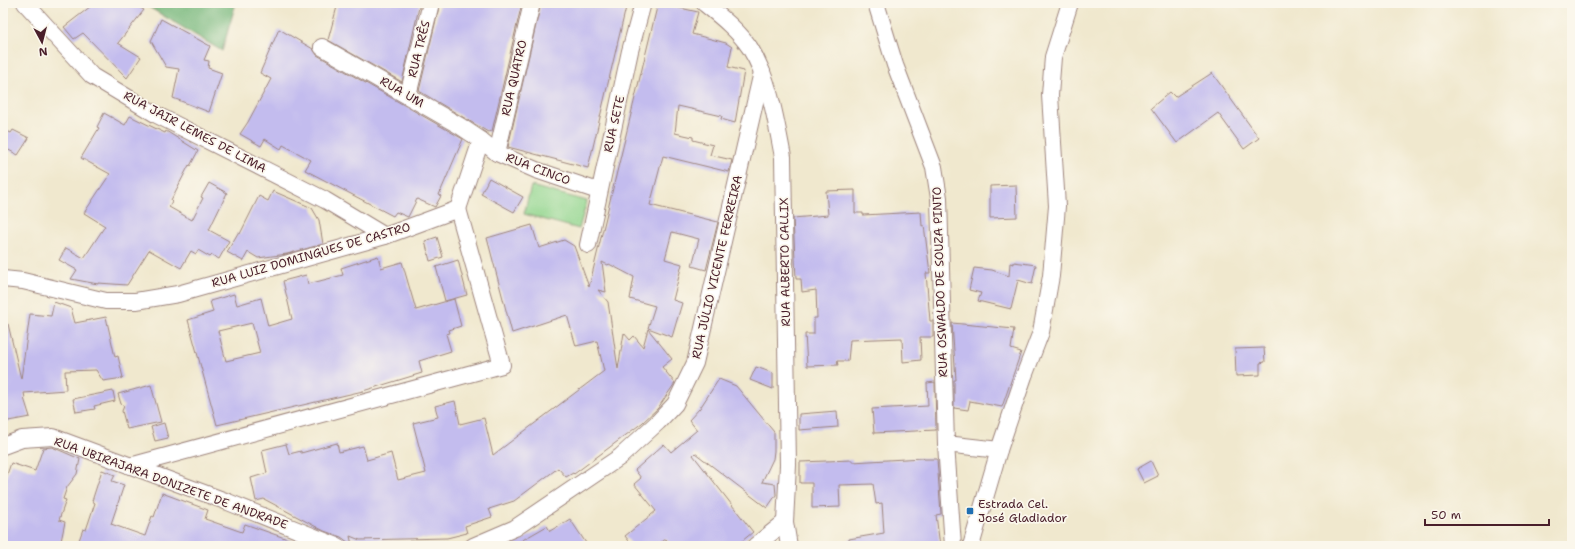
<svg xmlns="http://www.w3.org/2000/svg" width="1575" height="549" font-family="'Shantell Sans',sans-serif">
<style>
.green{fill:#93d68f;stroke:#6e7a5d}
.forest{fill:#76b77a;stroke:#606b52}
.building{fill:#c3bcee;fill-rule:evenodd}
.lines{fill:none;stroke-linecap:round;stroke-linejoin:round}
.street-casing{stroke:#9d847c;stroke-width:18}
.street{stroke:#fff;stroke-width:16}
.poi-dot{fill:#1f6fb2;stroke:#fbf7ec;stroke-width:1.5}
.labels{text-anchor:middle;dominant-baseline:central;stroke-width:3.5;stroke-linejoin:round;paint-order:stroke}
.street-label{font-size:12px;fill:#4a1f2b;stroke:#fbf7ec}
.poi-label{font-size:12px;fill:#4a1f2b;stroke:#fbf7ec;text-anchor:start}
</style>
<rect width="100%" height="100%" fill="#fbf7ec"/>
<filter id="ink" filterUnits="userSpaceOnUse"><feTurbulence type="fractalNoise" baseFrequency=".025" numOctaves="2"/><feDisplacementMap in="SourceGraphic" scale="8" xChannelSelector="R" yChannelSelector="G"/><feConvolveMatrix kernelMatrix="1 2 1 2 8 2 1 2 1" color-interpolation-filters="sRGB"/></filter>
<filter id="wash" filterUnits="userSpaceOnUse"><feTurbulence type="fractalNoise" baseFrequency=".012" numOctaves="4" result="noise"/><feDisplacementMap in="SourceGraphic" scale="16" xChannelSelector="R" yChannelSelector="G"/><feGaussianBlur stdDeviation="0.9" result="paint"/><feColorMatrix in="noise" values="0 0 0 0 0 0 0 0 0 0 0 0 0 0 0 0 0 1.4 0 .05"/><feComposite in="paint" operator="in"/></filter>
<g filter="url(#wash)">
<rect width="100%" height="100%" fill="#f0e8ce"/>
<polygon class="green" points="531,186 587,201 579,229 524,214"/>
<polygon class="forest" points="142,3 236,3 222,51"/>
<g id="blocks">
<g class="building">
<polygon points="95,3 131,3 144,10 118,43 141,57 127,78 83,33 74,39 64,27"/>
<polygon points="338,3 420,3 402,82 328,40"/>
<polygon points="440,3 522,3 492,131 488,132 419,91"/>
<polygon points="541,3 627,3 588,168 508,147"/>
<polygon points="658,3 698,12 692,34 726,43 732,47 728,67 744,71 735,123 721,119 722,116 678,106 675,133 693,137 693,140 713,145 710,155 732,160 729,172 663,156 650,205 718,222 706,270 692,266 699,239 672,232 665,259 682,264 673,300 682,303 672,337 648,328 655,306 630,299 634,277 609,264 608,265 602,262 606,292 598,290 608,302 618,369 624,333 630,340 634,336 643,347 648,329 672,359 662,367 675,383 658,408 642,423 574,474 573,473 566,477 558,468 514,501 489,509 492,517 465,526 467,533 447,538 360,540 350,536 352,545 341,537 324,531 264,499 256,501 251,478 267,473 262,450 286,444 289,454 301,451 301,453 337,443 339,452 363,446 367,460 391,453 398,480 426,473 413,423 438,417 435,406 455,401 460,424 484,418 493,455 604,371 597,341 576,346 567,315 512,333 487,238 532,225 539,248 564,240 574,246 589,287"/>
<polygon points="161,19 210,46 204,60 209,61 208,68 222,73 209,112 173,98 179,69 166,67 151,41"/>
<polygon points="279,29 313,49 317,55 463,139 439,195 441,196 435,207 417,199 408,217 396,212 393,216 305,170 311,160 283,145 281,149 265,139 261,146 240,134 248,122 271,79 260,73"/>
<polygon points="1212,73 1259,138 1244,149 1218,113 1177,143 1151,108 1170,92 1175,97"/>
<polygon points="104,113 125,125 130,116 165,133 166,131 198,151 190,166 189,165 171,200 172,201 169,207 192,220 203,198 201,197 209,183 227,193 209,230 229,241 219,259 212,255 210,257 198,250 196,254 191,251 181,268 149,250 127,285 98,283 98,284 71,279 77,270 59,260 66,248 84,258 105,226 84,213 110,174 81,158 99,128 97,127"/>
<polygon points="3,129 11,133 13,130 29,138 18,155 3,147"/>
<polygon points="489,178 523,197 514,212 481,194"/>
<polygon points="1016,185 1017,217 990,218 990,186"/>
<polygon points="855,190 855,213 863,213 863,215 921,212 922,226 924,225 930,273 926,273 930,321 933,321 933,337 920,337 921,360 903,362 902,338 850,340 848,361 837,361 838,365 807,366 805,334 814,334 814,318 817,318 816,290 802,292 801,279 796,279 793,218 828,215 826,191"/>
<polygon points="273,191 312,208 319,220 323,244 287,254 258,258 248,252 243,261 227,252 238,233 240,234 259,196 268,201"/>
<polygon points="437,237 443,257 430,261 425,241"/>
<path d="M378,256L381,268L402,262L416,310L454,299L461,326L449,330L450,333L446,334L451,351L419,361L422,373L363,391L217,425L188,320L213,312L210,301L234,294L237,305L261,298L268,326L292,319L283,281L306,275L308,284L343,275L341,268ZM252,323L260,353L226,361L218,331Z"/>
<polygon points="458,260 467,295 445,301 436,267"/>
<polygon points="1014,262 1036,265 1032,284 1018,280 1011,309 978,301 981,293 969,290 974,268 992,270 1009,276 1010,263 1014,264"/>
<polygon points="54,302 71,308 75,323 106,317 115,357 118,356 123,378 103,381 96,370 65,371 66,390 24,393 25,398 24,398 30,417 3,422 3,324 8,324 21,379 30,314 51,316"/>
<polygon points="952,323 1014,329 1011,349 1021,352 1002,407 970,401 968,410 954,408 954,380 956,380"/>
<polygon points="1264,348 1265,362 1260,363 1260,375 1236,376 1235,349"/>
<polygon points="756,367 773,373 773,389 750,380"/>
<polygon points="719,379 736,386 774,432 774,451 773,459 762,482 775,484 776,495 767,508 695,453 693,455 753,532 736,546 672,546 666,539 656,546 633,546 625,536 656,511 634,484 641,478 635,470 664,444 671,452 697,430 689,420 700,408"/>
<polygon points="935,382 936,430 874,433 872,409 928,406 927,383"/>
<polygon points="151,385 161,422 127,429 122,411 124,406 121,404 118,394"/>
<polygon points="113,391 115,401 94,406 95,409 76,412 73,399"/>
<polygon points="837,411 838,427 799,430 799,414"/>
<polygon points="164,423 168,438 155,441 151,427"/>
<polygon points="52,447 80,459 77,474 67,487 63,499 66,500 59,520 65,522 60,546 3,546 3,486 11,463 35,471 43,448"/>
<polygon points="923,458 924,459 937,459 941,514 936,515 940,546 849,546 849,539 884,533 882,503 876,504 873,484 839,485 840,507 812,508 812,483 800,483 800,462 852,460 852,462"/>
<polygon points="1151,461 1158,476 1144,483 1137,469"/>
<polygon points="102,470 115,475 112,481 124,485 111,524 145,536 152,516 154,517 162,493 208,510 205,519 242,532 245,524 302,544 302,546 77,546 83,529 86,530 95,503 92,501"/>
<polygon points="570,519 588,546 512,546 547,526 550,531"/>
</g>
</g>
</g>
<g filter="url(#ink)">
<use href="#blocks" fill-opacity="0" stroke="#9d847c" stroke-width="1"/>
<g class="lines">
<g class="street-casing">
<g id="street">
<polyline points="25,3 92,76 157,115 325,200 385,236"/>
<path d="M704,3C720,16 739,31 750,48C770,80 776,121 783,157L788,465L785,522L789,546"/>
<polyline points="876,3 895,65 934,167 939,198 946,444 953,546"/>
<polyline points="322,47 460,126 481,140 497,153 536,170 598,191"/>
<polyline points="408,95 431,3"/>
<polyline points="497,153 532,3"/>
<polyline points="458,209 481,140"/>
<polyline points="588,245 630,51 643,3"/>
<polyline points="3,279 23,281 106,301 136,301 178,294 385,236 458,209"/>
<polyline points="946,444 999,450"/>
<polyline points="3,446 22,439 53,437 228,502 337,546"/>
<polyline points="130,466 502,365 458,209"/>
<polyline points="473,546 515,528 620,457 658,422 675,404 695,363 762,72"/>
<polyline points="755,546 785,522"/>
<polyline points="971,546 999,450 1024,376 1041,332 1051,276 1057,206 1050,95 1053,57 1070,3"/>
</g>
</g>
<use href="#street" class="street"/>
</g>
</g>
<rect class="poi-dot" x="966" y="507" width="8" height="8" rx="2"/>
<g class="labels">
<g class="street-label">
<text transform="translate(419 49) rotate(-76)">RUA TRÊS</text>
<text transform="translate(514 78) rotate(-77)">RUA QUATRO</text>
<text transform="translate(402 92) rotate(30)">RUA UM</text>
<text transform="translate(614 124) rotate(-77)">RUA SETE</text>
<text transform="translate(195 132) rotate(28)">RUA JAIR LEMES DE LIMA</text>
<text transform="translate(538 169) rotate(21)">RUA CINCO</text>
<text transform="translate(311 255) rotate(-16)">RUA LUIZ DOMINGUES DE CASTRO</text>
<text transform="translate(785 262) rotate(-91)">RUA ALBERTO CALLIX</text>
<text transform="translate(717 267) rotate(-77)">RUA JÚLIO VICENTE FERREIRA</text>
<text transform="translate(940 282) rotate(-92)">RUA OSWALDO DE SOUZA PINTO</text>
<text transform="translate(171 483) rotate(20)">RUA UBIRAJARA DONIZETE DE ANDRADE</text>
</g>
<g class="poi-label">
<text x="978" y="504">Estrada Cel.<tspan x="978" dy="14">José Gladiador</tspan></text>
</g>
</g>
<rect width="1575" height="549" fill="none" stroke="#fbf7ec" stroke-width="16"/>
<g transform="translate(42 42) rotate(173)" stroke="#fbf7ec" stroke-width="3" paint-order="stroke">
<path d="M0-3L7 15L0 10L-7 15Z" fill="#4a1f2b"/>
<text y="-6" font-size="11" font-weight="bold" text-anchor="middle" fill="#4a1f2b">N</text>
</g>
<path d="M1425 519v6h124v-6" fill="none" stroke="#4a1f2b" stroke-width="2"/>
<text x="1431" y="519" font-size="12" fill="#4a1f2b" stroke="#fbf7ec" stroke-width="3" paint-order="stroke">50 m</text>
</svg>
